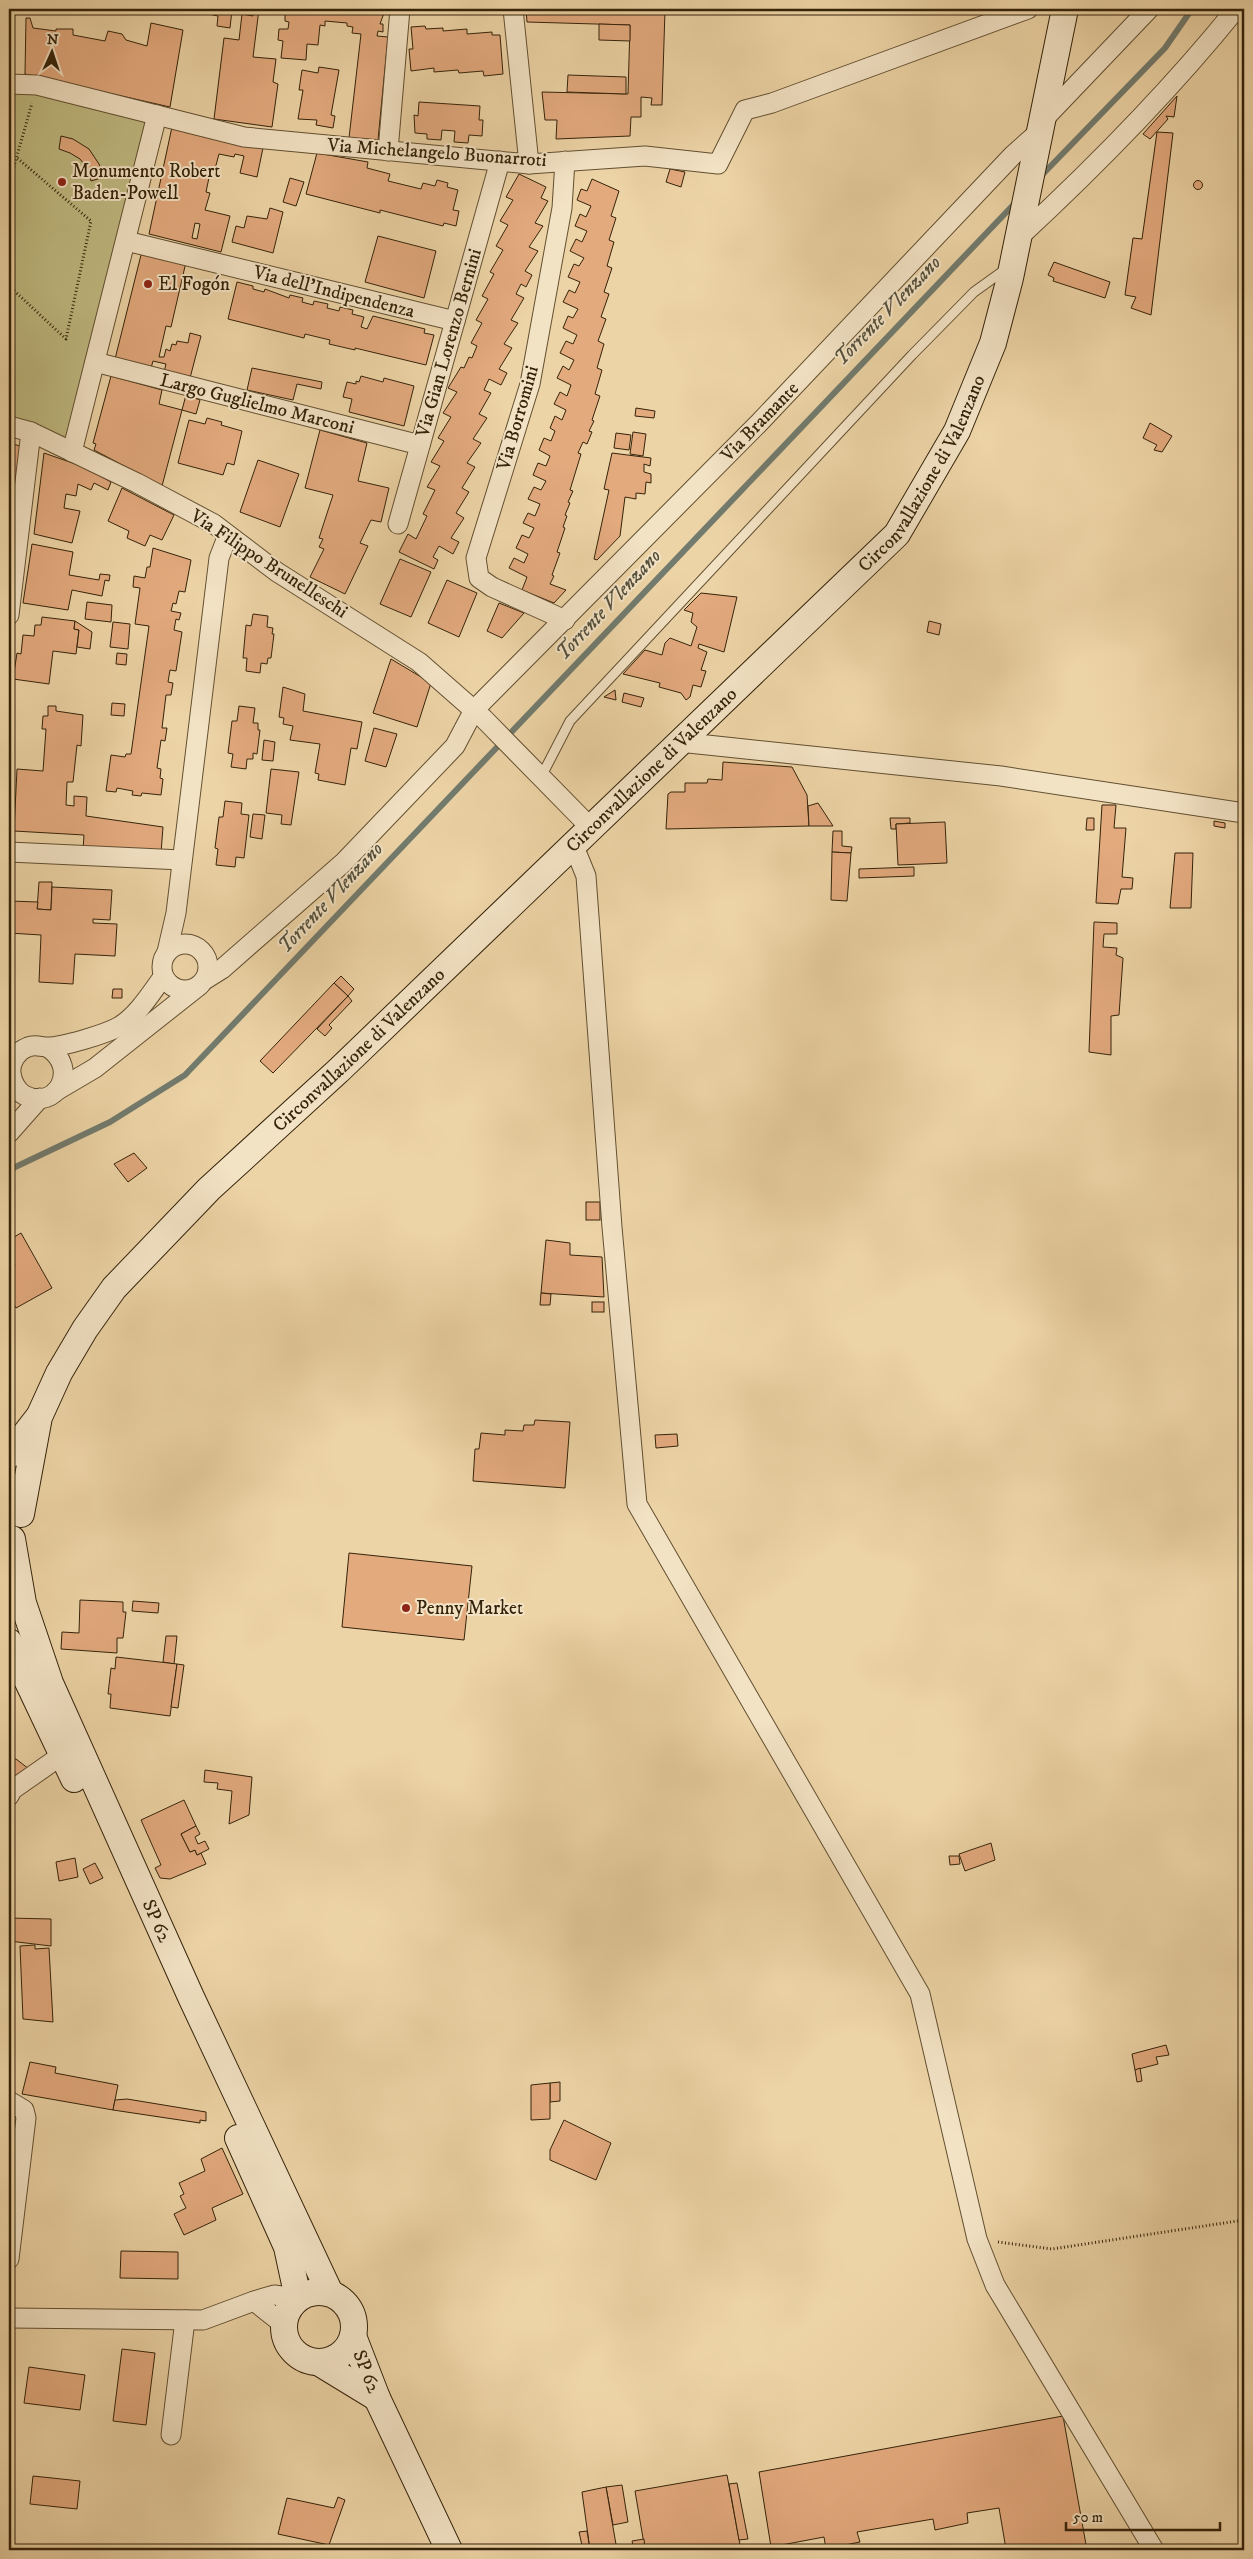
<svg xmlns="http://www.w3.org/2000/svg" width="1253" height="2559" font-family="'IM FELL DW Pica',serif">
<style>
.green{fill:#c0bb82;stroke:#7a6f46}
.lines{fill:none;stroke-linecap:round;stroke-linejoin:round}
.stream{stroke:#727b6e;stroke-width:6}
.building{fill:#e3aa7e;stroke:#34230a;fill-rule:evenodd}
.lane-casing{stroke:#624f31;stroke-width:11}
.street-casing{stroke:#624f31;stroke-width:21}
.secondary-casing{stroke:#34230a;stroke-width:28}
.path{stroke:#34230a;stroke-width:3;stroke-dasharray:1 2.5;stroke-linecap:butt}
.lane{stroke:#f3e3c5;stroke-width:9}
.street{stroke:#f3e3c5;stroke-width:19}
.secondary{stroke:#f3e3c5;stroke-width:26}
.poi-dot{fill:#8f2418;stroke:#f3e3c5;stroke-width:2}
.labels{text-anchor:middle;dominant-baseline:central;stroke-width:4;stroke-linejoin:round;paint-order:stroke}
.street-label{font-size:19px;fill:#34230a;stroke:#f3e3c5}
.poi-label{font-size:19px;fill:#34230a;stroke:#f3e3c5;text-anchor:start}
.water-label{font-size:20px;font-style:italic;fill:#534f3c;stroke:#f3e3c5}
</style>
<rect width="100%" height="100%" fill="#edd4a6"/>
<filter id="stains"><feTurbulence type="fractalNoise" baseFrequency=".004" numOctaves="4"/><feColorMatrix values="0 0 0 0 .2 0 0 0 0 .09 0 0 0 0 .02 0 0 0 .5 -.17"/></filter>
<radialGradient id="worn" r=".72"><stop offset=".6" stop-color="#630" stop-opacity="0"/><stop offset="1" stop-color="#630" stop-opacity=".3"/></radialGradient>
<polygon class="green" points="9,84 157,115 72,452 9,426"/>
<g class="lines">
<g class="stream">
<polyline points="1041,176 1165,48 1192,9"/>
<polyline points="9,1170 110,1122 185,1075 1016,202"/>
</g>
</g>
<g class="building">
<polygon points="9,9 14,9 13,42 9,41"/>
<polygon points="199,9 232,10 230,28 217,26 218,16 199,12"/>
<polygon points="253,9 259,9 253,57 276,59 273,82 278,84 272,127 214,119 224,38 239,40 242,14 253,16"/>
<polygon points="290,9 323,9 322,13 334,14 335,9 385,10 380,24 383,24 383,32 378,31 377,36 388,37 378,140 349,138 361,34 352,33 353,27 347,26 347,23 325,21 325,26 320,25 318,45 307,44 306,60 281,58 283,41 278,40 279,29 288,29 289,22 285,21 285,14 290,14"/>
<polygon points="526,9 665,10 662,105 651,105 652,98 641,97 641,117 631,117 630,136 556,139 557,120 545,120 542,92 628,94 630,25 527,22"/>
<polygon points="26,18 30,18 33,28 56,31 56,29 73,29 73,35 105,41 108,31 122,34 126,40 147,46 151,23 183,30 170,107 25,74"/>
<polygon points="599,24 630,25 630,41 599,40"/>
<polygon points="425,26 426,29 443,28 443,31 467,29 467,34 492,32 492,35 500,35 503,74 484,76 483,71 459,73 458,70 434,72 434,68 411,71 409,49 413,49 411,27"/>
<polygon points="9,48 13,48 12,71 9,70"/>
<polygon points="319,67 339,70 331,115 335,116 333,128 316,125 317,120 298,119 303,90 299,90 302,70 318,73"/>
<polygon points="568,75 626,77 626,94 567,92"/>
<polygon points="1177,96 1174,117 1166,116 1168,119 1150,139 1143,134"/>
<polygon points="419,102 480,106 479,120 483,120 482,136 469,135 468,143 454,142 455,131 442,130 441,140 427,139 427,134 415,133 414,115 418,116"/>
<path d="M172,127L264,143L257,177L240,173L244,156L235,154L234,157L219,154L215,169L211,168L206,192L210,193L205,210L230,216L221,252L149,234ZM195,223L200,224L197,239L192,238Z"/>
<polygon points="1157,132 1173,133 1151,315 1131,308 1136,297 1125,295 1133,238 1142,239"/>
<polygon points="61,136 73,139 89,149 99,164 104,177 91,181 88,169 80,159 70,153 59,149"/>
<polygon points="317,153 368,162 367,168 390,174 388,181 421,189 423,183 435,186 437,180 448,183 447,187 458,190 453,210 459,211 456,226 444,223 443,226 380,210 380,213 306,194"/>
<polygon points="670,169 685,172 681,187 666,182"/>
<polygon points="519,174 546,187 541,198 548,201 535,223 543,226 529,247 538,251 525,271 532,275 526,287 521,284 516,294 524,298 511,320 518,323 504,344 512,348 499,369 507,373 501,385 489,379 484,390 491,393 479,414 487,418 473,439 481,443 467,463 475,467 462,488 469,492 456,513 464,518 451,538 459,542 453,554 439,546 433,557 438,560 434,569 399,552 408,534 416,539 427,516 423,514 435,490 427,487 440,466 431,462 444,441 438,438 451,417 443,413 457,392 448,388 461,367 464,368 469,357 472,358 477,346 471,343 482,323 476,320 488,299 482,296 494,274 490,272 503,250 496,246 508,225 500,221 513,200 506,197"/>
<polygon points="290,178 304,182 296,206 283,202"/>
<polygon points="592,179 619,191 611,216 616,218 609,240 614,242 607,266 612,268 604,292 609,294 601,317 606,319 598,341 604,344 597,368 602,370 595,394 600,396 592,420 594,421 589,431 592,432 587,444 583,442 578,453 581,454 570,490 573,491 568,502 570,503 565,515 567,516 563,527 565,528 557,552 560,553 552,575 554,576 550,584 566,590 554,603 522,590 527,577 509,568 514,558 524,563 528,554 516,548 522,535 529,538 534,528 523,523 528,513 535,516 540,504 528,499 534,487 541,490 546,481 533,475 538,463 546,466 550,456 539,450 544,438 551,441 555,431 550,428 555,416 562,420 566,410 554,404 560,392 567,396 571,385 557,378 563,366 569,370 574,360 560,353 566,341 573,344 577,335 563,328 568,316 573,318 578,309 563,302 569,290 575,293 580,282 568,277 574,264 579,266 584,258 570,251 576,239 582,242 587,231 575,226 580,214 586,217 591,206 577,200 581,189 587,191"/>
<circle cx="1198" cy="185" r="4.5"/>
<polygon points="270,208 283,212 273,253 232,242 236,226 244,228 247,216 267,219"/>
<polygon points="378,236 436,251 424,298 365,282"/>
<polygon points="142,251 186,262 171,327 166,326 159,357 164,357 166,349 170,351 172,344 176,345 177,341 188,343 190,333 201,336 190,378 164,372 166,364 153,361 151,368 115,359"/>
<polygon points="1054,262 1110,282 1105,298 1053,281 1054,278 1048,275"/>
<polygon points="237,282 253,286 253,289 264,292 265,289 289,298 290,295 303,298 302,302 313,305 314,301 328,304 327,308 339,311 340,307 353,310 352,314 364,317 361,327 367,329 373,316 425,329 424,333 434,335 426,365 355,348 355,350 329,344 330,340 305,334 304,338 228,319"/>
<polygon points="252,368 322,382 321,389 297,384 293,400 247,390"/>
<polygon points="111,376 162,390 159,404 182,410 162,486 94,450 96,444 93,443"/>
<polygon points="361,376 383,382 384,378 414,386 404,426 349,412 352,399 343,397 347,382 356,384 356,381 359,382"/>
<polygon points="186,395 200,400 196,414 182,410"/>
<polygon points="636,408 655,411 654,418 635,416"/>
<polygon points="207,418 222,422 221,425 242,431 234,465 227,463 223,475 178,463 189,420 205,424"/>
<polygon points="1150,423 1172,436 1162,452 1154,450 1157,445 1143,438"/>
<polygon points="320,430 367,443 358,481 389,488 381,522 371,520 360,543 368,546 345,594 310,577 324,549 319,547 323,539 319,538 333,495 305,488"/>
<polygon points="633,432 646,434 643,456 630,454"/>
<polygon points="616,433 631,435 629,450 614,448"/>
<polygon points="9,443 24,447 20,480 9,479"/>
<polygon points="44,453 84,467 111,482 108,490 94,483 91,490 78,484 76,496 66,494 64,508 80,511 72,543 34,534"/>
<polygon points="612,453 651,458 650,466 644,464 644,472 651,474 651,483 646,482 645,494 636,493 636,499 625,497 620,536 597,560 594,559 609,490 604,489"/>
<polygon points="258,460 299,474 280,527 240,512"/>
<polygon points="122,488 174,515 162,540 150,535 145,546 127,538 129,531 108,521"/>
<polygon points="32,544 73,552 69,575 99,580 100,574 110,575 109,581 105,580 102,596 72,590 68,610 23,603"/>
<polygon points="153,548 191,560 185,592 179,591 176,604 173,603 171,611 181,613 179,620 176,619 174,630 182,632 176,671 170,670 168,682 173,683 171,695 166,695 162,728 167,728 165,741 161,740 157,768 161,769 160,778 163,779 161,795 142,793 141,796 132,795 133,791 117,788 116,792 106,791 111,755 125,757 126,754 131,754 149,626 135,624 140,588 133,587 134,576 145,578 147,567 150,567"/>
<polygon points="400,559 431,572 411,617 380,604"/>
<polygon points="447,580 477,593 459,637 428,623"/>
<polygon points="701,593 737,597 724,652 699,644 698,648 707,652 701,670 706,671 701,687 693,685 690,697 686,700 681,693 659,687 660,683 623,674 645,650 662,655 665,643 670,638 691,646 697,627 691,622 693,613 684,610"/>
<polygon points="87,602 112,605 111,622 85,619"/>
<polygon points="499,603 524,613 502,638 487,631"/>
<polygon points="253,614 268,616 267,627 273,628 272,634 274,634 271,658 268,658 267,664 261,663 260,673 246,671 247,658 243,658 246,625 251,626"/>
<polygon points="42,617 75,621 74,629 79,630 76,654 53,651 49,684 13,679 17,653 21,654 23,635 34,636 35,625 41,625"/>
<polygon points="75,621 92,632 90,649 77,647 79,630 74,629"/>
<polygon points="929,621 941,624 939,635 927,632"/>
<polygon points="113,622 130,624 128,649 110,647"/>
<polygon points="117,653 127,654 126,665 116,664"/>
<polygon points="391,659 431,683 417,727 373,713"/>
<polygon points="283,687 305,694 303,711 362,722 357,749 351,748 345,785 318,780 319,774 315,773 320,744 290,740 293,726 283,724 284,718 279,717"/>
<polygon points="615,690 616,700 604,697"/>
<polygon points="624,693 644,698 641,707 622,702"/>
<polygon points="112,703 125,704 124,716 111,715"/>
<polygon points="48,706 56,706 56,711 83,715 81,746 77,745 73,782 67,782 66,805 74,806 74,796 87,797 86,816 163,827 161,853 83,850 84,835 14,831 17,769 43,771 46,729 42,729 43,716 48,716"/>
<polygon points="239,706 255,708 253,723 258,723 258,730 260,730 257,754 253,753 253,759 247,759 246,769 231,767 233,754 228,753 232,721 237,721"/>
<polygon points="374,728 397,734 386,767 365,761"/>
<polygon points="264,740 275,742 273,761 262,760"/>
<polygon points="723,762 792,767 807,795 809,826 666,829 668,794 671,792 685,792 685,783 707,783 708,779 722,780"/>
<polygon points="271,769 299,772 291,825 281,824 282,815 266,813"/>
<polygon points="225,801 242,803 241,814 249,815 244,858 236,857 235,867 216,865 218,849 215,848 219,817 223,817"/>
<polygon points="818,803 833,826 809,826 808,806"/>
<polygon points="1102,805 1116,805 1114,828 1126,828 1122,877 1133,878 1132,889 1121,889 1118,904 1096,903"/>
<polygon points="253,814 265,815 262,839 250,837"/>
<polygon points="890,818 910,818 910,823 896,824 896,829 891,829"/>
<polygon points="1087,818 1094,818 1094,830 1086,830"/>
<polygon points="1214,821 1225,823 1225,828 1214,826"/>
<polygon points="945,822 947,863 898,865 896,824"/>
<polygon points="833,831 842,831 842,846 852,847 851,853 832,852"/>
<polygon points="832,852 851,853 847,901 831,900"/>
<polygon points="1175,853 1193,853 1191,908 1170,908"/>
<polygon points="914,867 914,876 859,878 859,869"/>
<polygon points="39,882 52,882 51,910 37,909"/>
<polygon points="52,887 112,890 110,920 93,919 93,923 117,924 115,956 75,954 73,984 39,982 41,935 9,933 9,901 38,902 37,909 51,910"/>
<polygon points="1094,922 1117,923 1117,934 1104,934 1103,947 1117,948 1116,955 1123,958 1119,1015 1111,1016 1111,1055 1089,1052"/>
<polygon points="341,976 354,989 348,996 334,983"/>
<polygon points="334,983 348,996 273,1073 260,1061"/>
<polygon points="113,989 122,989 122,998 112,998"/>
<polygon points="348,996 352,1001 329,1025 332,1028 325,1036 317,1029"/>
<polygon points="134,1153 147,1168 128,1182 114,1164"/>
<rect x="586" y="1202" width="14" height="18"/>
<polygon points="21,1233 52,1288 16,1308 9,1295 9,1269 15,1265 9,1254 9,1240"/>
<polygon points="546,1240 570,1243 570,1255 602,1257 604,1297 541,1293"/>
<polygon points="541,1293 551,1294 550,1305 540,1305"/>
<rect x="592" y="1302" width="12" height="10"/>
<polygon points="535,1420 570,1422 565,1488 473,1481 475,1449 479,1449 481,1433 505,1435 505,1430 523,1431 524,1425 534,1425"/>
<polygon points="677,1434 678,1446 656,1448 655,1435"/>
<polygon points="349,1553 472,1566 464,1640 342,1627"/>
<polygon points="80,1600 123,1602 123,1612 126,1612 123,1638 117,1638 117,1653 61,1649 62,1632 79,1633"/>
<polygon points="133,1601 159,1603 158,1613 132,1611"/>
<polygon points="166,1636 177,1636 174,1664 163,1662"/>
<polygon points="116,1657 177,1664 170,1716 110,1708 111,1694 108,1694 111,1668 115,1669"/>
<polygon points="177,1664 184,1665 178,1708 171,1707"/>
<polygon points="9,1758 16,1759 29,1769 14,1780 9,1779"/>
<polygon points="205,1770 252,1777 249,1815 229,1824 232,1791 217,1789 218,1783 204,1782"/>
<polygon points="184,1800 196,1826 181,1834 190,1852 195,1850 197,1855 201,1853 206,1864 170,1879 160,1878 155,1868 161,1865 141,1820"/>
<polygon points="196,1826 200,1834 195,1837 198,1844 205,1841 209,1849 197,1855 195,1850 190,1852 181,1834"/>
<polygon points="991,1843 995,1860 965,1871 959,1854"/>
<polygon points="949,1856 959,1856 960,1864 950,1865"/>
<polygon points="75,1858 78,1877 59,1881 56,1862"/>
<polygon points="95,1863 103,1878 90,1884 83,1869"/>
<polygon points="9,1918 51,1919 51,1946 9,1941"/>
<polygon points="35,1945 35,1949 49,1948 53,2022 23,2019 20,1946"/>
<polygon points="1166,2045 1169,2055 1156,2057 1158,2064 1135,2070 1132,2054"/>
<polygon points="30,2062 56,2067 55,2073 118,2085 113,2110 22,2094"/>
<polygon points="1140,2068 1142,2081 1137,2082 1135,2070"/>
<polygon points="560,2082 560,2101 550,2102 550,2083"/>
<polygon points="550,2083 550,2119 531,2120 531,2085"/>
<polygon points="127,2099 206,2112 206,2121 200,2120 200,2123 113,2110 115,2100"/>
<polygon points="564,2120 611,2143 596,2180 550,2160 550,2150"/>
<polygon points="222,2148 243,2194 212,2208 216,2220 184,2235 174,2214 186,2208 180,2196 184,2194 179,2183 205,2171 201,2159"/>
<polygon points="121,2251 178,2252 178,2279 120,2278"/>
<polygon points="122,2349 155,2353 146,2425 113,2421"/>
<polygon points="29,2367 85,2375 80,2410 24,2403"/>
<polygon points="1063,2416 1087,2550 1003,2550 1006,2549 999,2508 967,2513 968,2523 935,2530 933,2519 857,2532 860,2542 826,2549 824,2537 771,2547 759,2472"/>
<polygon points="727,2475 741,2550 645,2550 635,2491"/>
<polygon points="33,2476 80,2481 77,2509 30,2504"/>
<polygon points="737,2483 748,2539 739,2540 729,2484"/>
<polygon points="622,2485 628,2522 613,2525 606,2487"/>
<polygon points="606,2487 617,2550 590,2550 582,2492"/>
<polygon points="338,2497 345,2500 329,2545 278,2534 287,2498 334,2508"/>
<polygon points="587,2531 590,2550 583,2550 579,2532"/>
<polygon points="644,2539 645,2550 634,2550 632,2541"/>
<polygon points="972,2546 974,2550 959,2550"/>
</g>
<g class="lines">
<g class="lane-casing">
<polyline id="lane" points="541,777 570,721 912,355 974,292 1006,269"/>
</g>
<g class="street-casing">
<g id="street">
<polyline points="513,9 529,164"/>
<polyline points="9,84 37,85 244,137 529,164 645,156 718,164 745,110 772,103 1028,9"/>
<polyline points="1043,120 1149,9"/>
<polyline points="388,151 400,9"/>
<path d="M1017,239C1095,167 1169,92 1236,9"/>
<polyline points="126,241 455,321"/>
<polyline points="95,362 420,445"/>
<polyline points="9,426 31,432 137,483 214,524 277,572 419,662 484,719 590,827"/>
<polyline points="72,452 157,115"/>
<polyline points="398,524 500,161"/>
<polyline points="9,615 31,432"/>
<polyline points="565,620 492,587 479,578 476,558 530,384 562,208 565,161"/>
<polyline points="679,742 1001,776 1244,813"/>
<polyline points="573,844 586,876 612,1227 637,1504 920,1994 977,2239 995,2285 1154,2550"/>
<polyline points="9,852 182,860"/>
<circle cx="185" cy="967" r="23"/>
<polyline points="167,952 176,913 219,558 228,535"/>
<polyline points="206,979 222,969 343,863 455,746 474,710 758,424 1013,155 1041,130"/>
<path d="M47,1047C81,1068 56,1112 24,1095C17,1091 12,1082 11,1073C10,1062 17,1051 28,1047C35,1044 41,1047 47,1047C63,1047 106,1034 120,1026C138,1015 151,993 163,977"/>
<polyline points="56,1091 95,1068 200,985"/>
<polyline points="9,1133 40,1098"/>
<polyline points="9,1796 12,1790 62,1755"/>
<polyline points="9,2101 24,2110 26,2118 9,2259"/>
<polyline points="9,2318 203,2320 254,2301"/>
<polyline points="283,2324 254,2301 274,2295 298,2298"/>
<polyline points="171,2435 185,2320"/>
</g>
</g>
<g class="secondary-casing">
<g id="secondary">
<polyline points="9,1455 37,1419"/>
<path id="s1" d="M21,1514L39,1417L59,1373L85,1329L114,1288L209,1189L338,1071L897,534L957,431L993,343L1010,278L1065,9"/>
<path id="s2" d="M12,1539L23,1603L50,1683L191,1997L330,2293"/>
<polyline points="9,1642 74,1779"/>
<polyline points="238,2138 287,2247 298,2298"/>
<circle cx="319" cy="2327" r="35"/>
<path id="s3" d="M353,2336L377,2398L449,2550"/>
<polyline points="318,2362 377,2398"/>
</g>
</g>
<g class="path">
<polyline points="9,184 32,103"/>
<polyline points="9,286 66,339 91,221 16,157"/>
<polyline points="998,2242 1052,2249 1244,2220"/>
</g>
<use href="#lane" class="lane"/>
<use href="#street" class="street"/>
<use href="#secondary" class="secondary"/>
</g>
<g class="poi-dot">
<circle cx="62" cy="182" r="5"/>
<circle cx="148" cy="284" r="5"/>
<circle cx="406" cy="1608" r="5"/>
</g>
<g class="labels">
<g class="street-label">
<text transform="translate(437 153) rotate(4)">Via Michelangelo Buonarroti</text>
<text transform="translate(334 292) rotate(14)">Via dell'Indipendenza</text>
<text transform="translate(449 343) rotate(-74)">Via Gian Lorenzo Bernini</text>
<text transform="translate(257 404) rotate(14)">Largo Guglielmo Marconi</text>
<text transform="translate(518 418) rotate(-74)">Via Borromini</text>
<text transform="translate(760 422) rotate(-46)">Via Bramante</text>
<text stroke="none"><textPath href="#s1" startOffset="1400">Circonvallazione di Valenzano</textPath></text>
<text transform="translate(269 564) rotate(33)">Via Filippo Brunelleschi</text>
<text stroke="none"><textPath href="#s1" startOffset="995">Circonvallazione di Valenzano</textPath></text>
<text stroke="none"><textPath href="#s1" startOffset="590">Circonvallazione di Valenzano</textPath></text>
<text stroke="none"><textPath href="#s2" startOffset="410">SP 62</textPath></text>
<text stroke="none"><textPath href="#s3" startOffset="38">SP 62</textPath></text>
</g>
<g class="poi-label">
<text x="72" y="171">Monumento Robert<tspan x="72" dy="22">Baden-Powell</tspan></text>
<text x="158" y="284">El Fogón</text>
<text x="416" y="1608">Penny Market</text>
</g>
<g class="water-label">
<text transform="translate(888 311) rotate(-46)">Torrente Vlenzano</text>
<text transform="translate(609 605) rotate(-47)">Torrente Vlenzano</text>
<text transform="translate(331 898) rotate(-47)">Torrente Vlenzano</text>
</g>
</g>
<rect width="1253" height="2559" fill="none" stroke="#edd4a6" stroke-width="30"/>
<rect x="10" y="10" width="1233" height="2539" fill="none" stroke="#34230a" stroke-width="2.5"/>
<rect x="15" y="15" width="1223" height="2529" fill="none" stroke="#34230a"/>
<g transform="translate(52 52) rotate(3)" stroke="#f3e3c5" stroke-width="4" paint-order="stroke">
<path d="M0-4L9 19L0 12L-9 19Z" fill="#34230a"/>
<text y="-8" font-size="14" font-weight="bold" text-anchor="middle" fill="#34230a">N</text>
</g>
<path d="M1066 2522v8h154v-8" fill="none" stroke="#34230a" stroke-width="2.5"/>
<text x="1073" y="2522" font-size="15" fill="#34230a" stroke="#f3e3c5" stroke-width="4" paint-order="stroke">50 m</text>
<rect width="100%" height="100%" filter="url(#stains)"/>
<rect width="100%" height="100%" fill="url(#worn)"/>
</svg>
